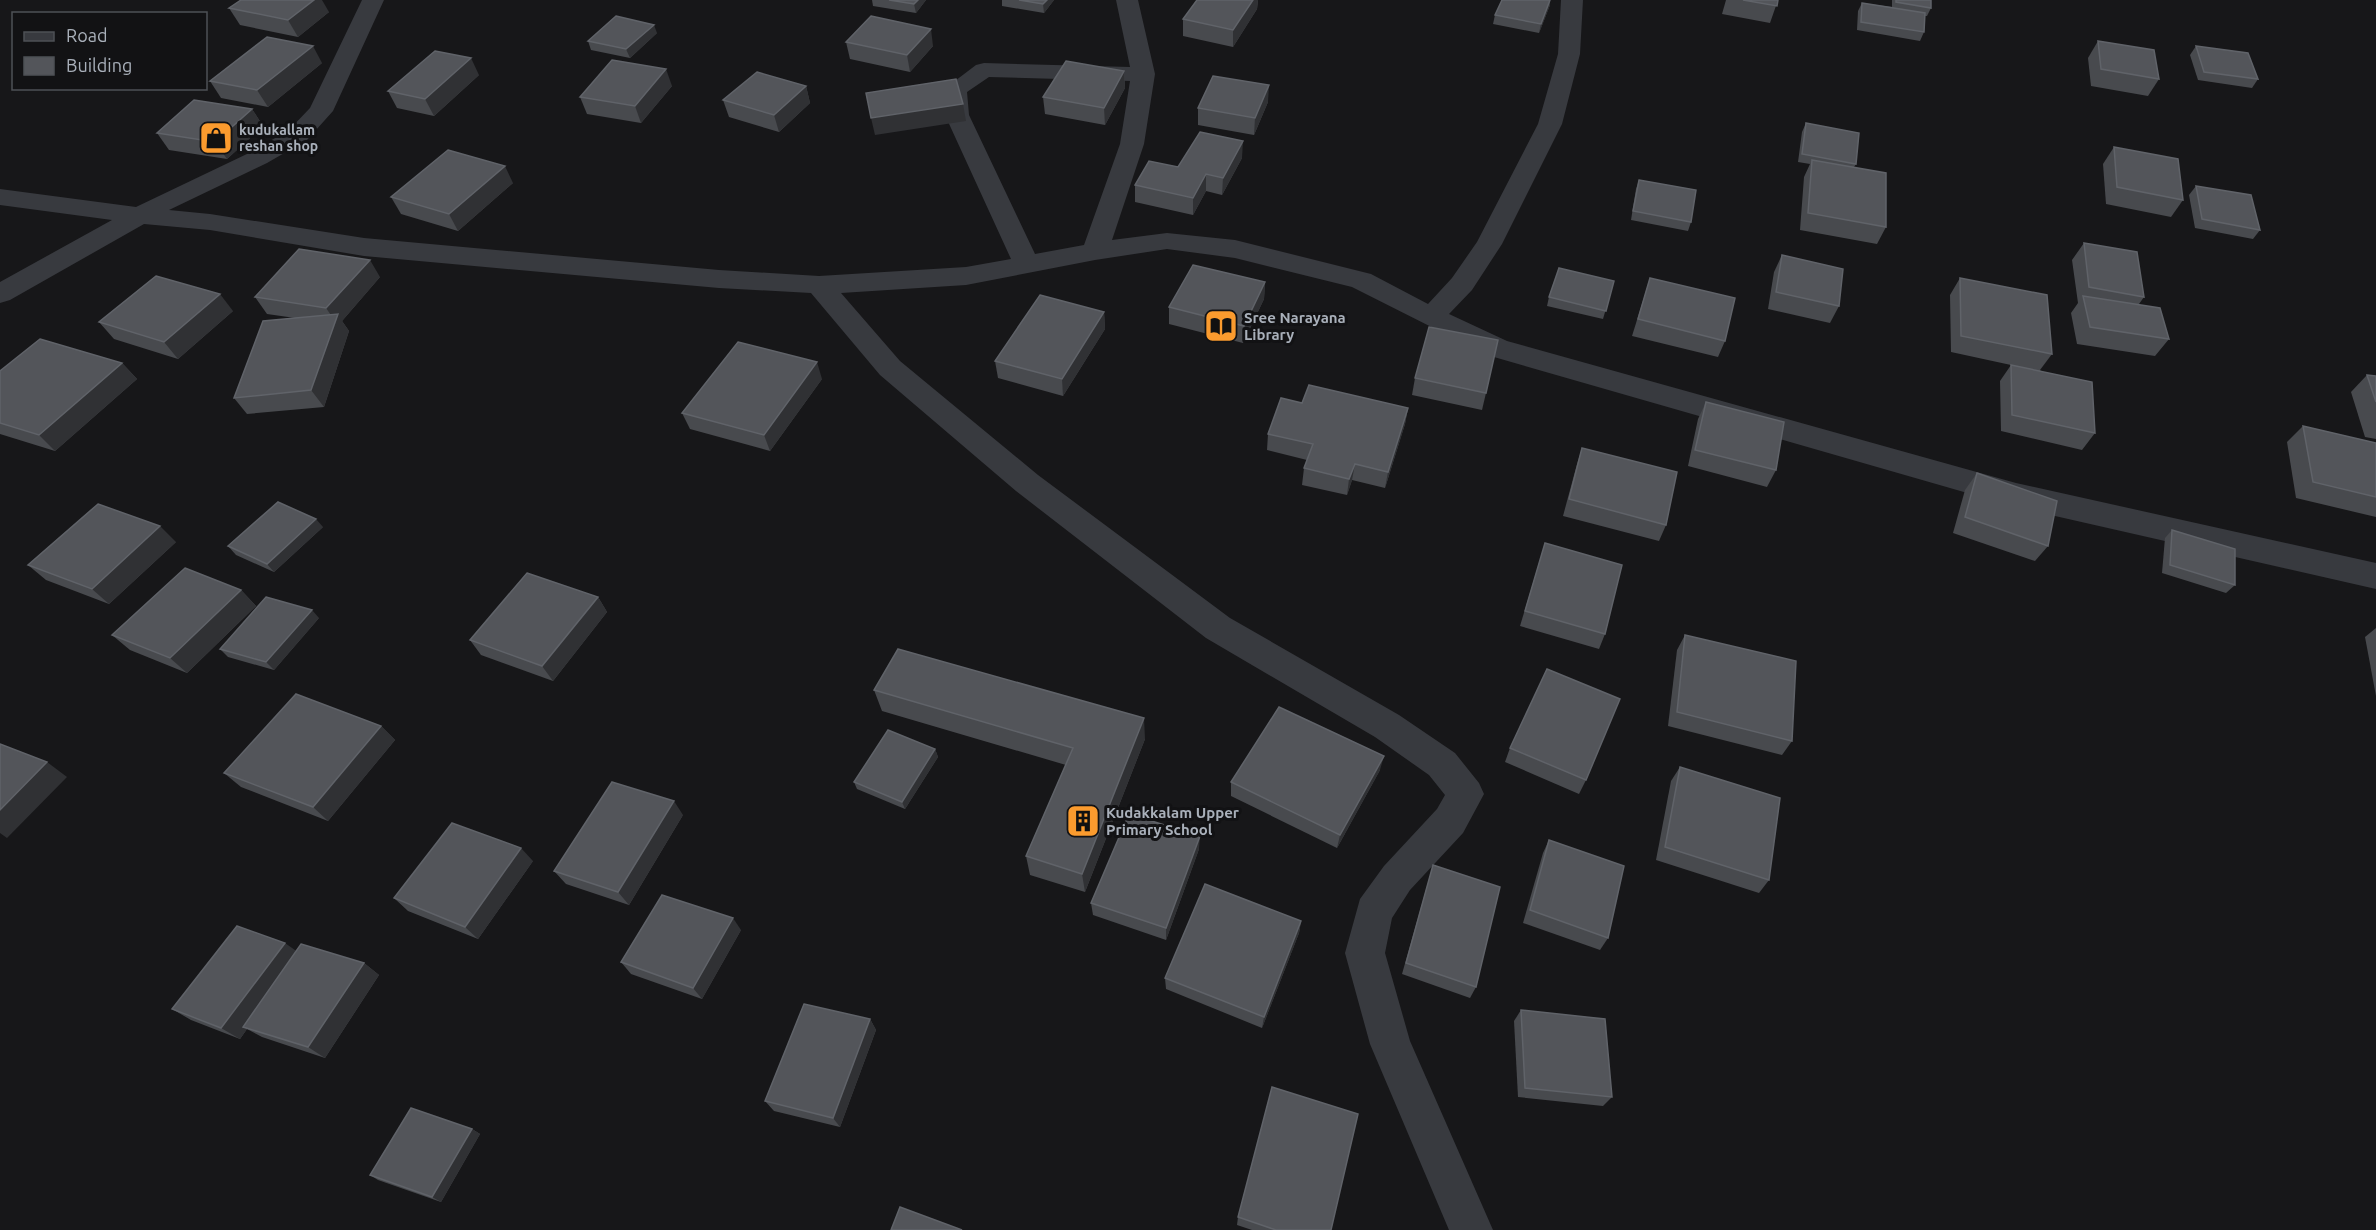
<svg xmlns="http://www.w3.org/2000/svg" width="2376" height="1230" font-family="Ubuntu,sans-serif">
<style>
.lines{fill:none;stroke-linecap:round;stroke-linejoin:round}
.minor{fill:#383a3f;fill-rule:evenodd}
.wall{fill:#484a4e}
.shaded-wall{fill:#303134}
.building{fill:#53555a;stroke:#606369;stroke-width:1.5}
.labels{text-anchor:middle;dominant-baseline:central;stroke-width:6;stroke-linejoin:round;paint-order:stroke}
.far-poi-label{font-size:14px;font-weight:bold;fill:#a9b0ba;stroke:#121214;text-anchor:start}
.poi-label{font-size:15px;font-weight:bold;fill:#a9b0ba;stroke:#121214;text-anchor:start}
</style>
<rect width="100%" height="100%" fill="#171719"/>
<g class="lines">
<path class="minor" d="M362,0H384L333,111L307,140L267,163L169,210L210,214L364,238L719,270L819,276L966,267L1011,259L945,115L943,90L976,65L984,63L1130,67L1116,0H1138L1155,74L1144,144L1112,240L1167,233L1235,240L1371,274L1428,304L1452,278L1477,242L1538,124L1558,54L1561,0H1583L1580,54L1562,124L1502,244L1472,290L1449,314L1507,341L2016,483L2376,563V589L2016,507L1487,355L1352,287L1235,258L1167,249L1095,260L966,285L841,293L900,361L1038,475L1230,618L1399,715L1455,753L1479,783L1484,794L1463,833L1410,890L1392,918L1385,953L1410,1041L1493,1230H1449L1370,1044L1345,953L1360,899L1384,866L1437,809L1445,795L1429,775L1375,737L1206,638L1016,491L880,375L811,293L719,288L364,256L210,230L144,224L10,300L0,303V282L112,220L0,205V189L136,207L249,153L289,130L310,108ZM989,77L1130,81L1120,144L1084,245L1035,254L969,115L967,92Z"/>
</g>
<g class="wall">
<polygon points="872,0 926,0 916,13 873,6"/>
<polygon points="1002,0 1054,0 1044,13 1002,6"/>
<polygon points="1197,0 1258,0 1257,9 1233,47 1183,36 1183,19"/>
<polygon points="1726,0 1778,0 1770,23 1722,14"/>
<polygon points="1892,0 1931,0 1931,8 1927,16 1925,16 1924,32 1920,41 1857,30 1858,11 1862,3 1892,7"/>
<polygon points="1550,5 1539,33 1493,24 1495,15"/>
<polygon points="229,8 329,12 298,37 240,25"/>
<polygon points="657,33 630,58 591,50 588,41"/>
<polygon points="2098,41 2159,79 2148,96 2091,86 2088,58"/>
<polygon points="846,42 933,46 910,72 850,59"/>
<polygon points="2196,46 2258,79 2252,88 2198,80 2190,55"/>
<polygon points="322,63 268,107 221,98 210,81"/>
<polygon points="1124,71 1125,88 1105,125 1045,114 1043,97"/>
<polygon points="479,75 434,116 397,108 388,91"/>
<polygon points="672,86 641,123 587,114 580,97"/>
<polygon points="806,86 810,103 779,132 729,117 723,100"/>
<polygon points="1268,102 1254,135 1198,125 1198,108"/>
<polygon points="252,109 263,126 227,159 169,150 157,133"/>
<polygon points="1806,123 1856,164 1854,167 1886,227 1877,244 1800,230 1804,177 1810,164 1798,162 1802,132"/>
<polygon points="2114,147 2183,200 2171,217 2106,204 2103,164"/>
<polygon points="1242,158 1222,195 1206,191 1193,215 1135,202 1135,185 1178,167"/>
<polygon points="1639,180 1691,222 1688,231 1631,220 1636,189"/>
<polygon points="513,183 458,231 401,214 391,197"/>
<polygon points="2196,186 2260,230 2253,239 2195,228 2189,195"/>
<polygon points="2084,243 2144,297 2139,304 2169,339 2155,356 2077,344 2071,313 2078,303 2072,260"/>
<polygon points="1782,255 1839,306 1830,323 1768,309 1774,272"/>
<polygon points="380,277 342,321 349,331 324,407 247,414 234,398 295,318 267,314 255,297"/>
<polygon points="1650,278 1725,341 1718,357 1632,336"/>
<polygon points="1960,278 2052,354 2040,370 2095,433 2082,450 2001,431 2000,381 2011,365 1951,352 1950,295"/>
<polygon points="1614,281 1603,319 1547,306 1549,297"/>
<polygon points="1265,282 1264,299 1243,343 1169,324 1169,307"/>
<polygon points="233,311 178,359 114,339 99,322"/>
<polygon points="1104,312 1105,329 1063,396 998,378 995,361"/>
<polygon points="122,363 137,379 55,451 0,434 0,371"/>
<polygon points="2367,375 2376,376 2376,439 2365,437 2351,392"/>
<polygon points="1415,378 1486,393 1482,410 1412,395"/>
<polygon points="822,379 770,451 690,429 682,413"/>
<polygon points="1706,402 1776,470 1767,487 1688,466 1698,419"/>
<polygon points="1302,403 1408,408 1405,424 1385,488 1352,480 1347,495 1302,485 1304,468 1307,460 1267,450 1268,434"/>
<polygon points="2303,426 2376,443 2376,517 2296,498 2287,442"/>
<polygon points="1582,448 1666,525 1659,541 1563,516 1577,464"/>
<polygon points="1977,473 2048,546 2035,561 1953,533 1965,490"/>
<polygon points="323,527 274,572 236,555 228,546"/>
<polygon points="2172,530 2235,585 2226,593 2162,573 2165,538"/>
<polygon points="176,542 109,604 46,580 28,565"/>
<polygon points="1545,543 1605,634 1599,649 1520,626"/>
<polygon points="241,590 256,606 187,673 130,650 112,635"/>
<polygon points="598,597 607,612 553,681 481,655 470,640"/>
<polygon points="319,618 274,670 228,657 220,649"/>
<polygon points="2376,628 2376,696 2365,637"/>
<polygon points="1685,635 1792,741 1782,755 1668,726 1677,650"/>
<polygon points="874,690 1145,739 1085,892 1030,875 1026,856 1066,765 882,711"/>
<polygon points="381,726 395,740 328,821 241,787 224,773"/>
<polygon points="1510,748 1586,780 1579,794 1505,762"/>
<polygon points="935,749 938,757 905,809 857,789 854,782"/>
<polygon points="1680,767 1769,880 1759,893 1656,860 1671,781"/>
<polygon points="1380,770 1337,848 1231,796 1231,782"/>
<polygon points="683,815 629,905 566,884 554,871"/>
<polygon points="1549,840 1608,938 1600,950 1523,923 1543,853"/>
<polygon points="1199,849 1166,940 1093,915 1091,903"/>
<polygon points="533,861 478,939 408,911 394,898"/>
<polygon points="1433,865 1476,987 1470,998 1402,974"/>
<polygon points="1301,921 1299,933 1262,1028 1166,989 1165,978"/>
<polygon points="741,930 702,999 631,974 621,962"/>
<polygon points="296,951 364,963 379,975 325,1058 262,1037 247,1029 240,1039 191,1020 172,1009"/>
<polygon points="1521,1010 1612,1097 1603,1106 1518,1097 1514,1021"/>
<polygon points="870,1019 876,1030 840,1127 774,1111 765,1101"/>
<polygon points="472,1129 480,1134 441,1202 378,1180 370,1175"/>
<polygon points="1238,1217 1331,1230 1252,1230 1237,1225"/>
</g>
<g class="shaded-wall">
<polygon points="314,0 322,0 329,12 298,37 288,20"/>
<polygon points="918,0 926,0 916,13 914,4"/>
<polygon points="1047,0 1054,0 1044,13 1043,4"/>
<polygon points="1253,0 1258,0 1257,9 1233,47 1233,30"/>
<polygon points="1550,0 1550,5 1539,33 1541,24"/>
<polygon points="654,25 657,33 630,58 626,49"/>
<polygon points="931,29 933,46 910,72 907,55"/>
<polygon points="313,46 322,63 268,107 257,90"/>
<polygon points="471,58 479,75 434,116 425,99"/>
<polygon points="666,69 672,86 641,123 635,106"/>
<polygon points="1124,71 1125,88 1105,125 1104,108"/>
<polygon points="1269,85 1268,102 1254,135 1255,118"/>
<polygon points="806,86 810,103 779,132 774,115"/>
<polygon points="963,104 966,121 875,135 871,118"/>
<polygon points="252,109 263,126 227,159 215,142"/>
<polygon points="1243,141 1242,158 1222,195 1223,178"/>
<polygon points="505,166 513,183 458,231 449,214"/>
<polygon points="1206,174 1206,191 1193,215 1193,198"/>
<polygon points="370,260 380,277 342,321 349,331 324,407 311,390 335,321 326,308"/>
<polygon points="1265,282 1264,299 1243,343 1244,326"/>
<polygon points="220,294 233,311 178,359 164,342"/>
<polygon points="1104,312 1105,329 1063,396 1062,379"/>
<polygon points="817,362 822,379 770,451 764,435"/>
<polygon points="122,363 137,379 55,451 39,435"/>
<polygon points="1408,408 1405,424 1385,488 1388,472"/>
<polygon points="1355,464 1352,480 1347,495 1349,479"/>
<polygon points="316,519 323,527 274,572 267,564"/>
<polygon points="160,526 176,542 109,604 92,589"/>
<polygon points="241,590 256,606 187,673 170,658"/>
<polygon points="598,597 607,612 553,681 542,666"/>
<polygon points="312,610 319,618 274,670 266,662"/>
<polygon points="1144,718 1145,739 1085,892 1082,874"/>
<polygon points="381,726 395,740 328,821 313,807"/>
<polygon points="935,749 938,757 905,809 902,802"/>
<polygon points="1384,756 1380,770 1337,848 1340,835"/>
<polygon points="47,762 67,777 7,838 0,833 0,810"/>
<polygon points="674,801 683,815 629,905 618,892"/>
<polygon points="1200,836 1199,849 1166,940 1166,928"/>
<polygon points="521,848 533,861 478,939 465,927"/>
<polygon points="733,918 741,930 702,999 693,988"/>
<polygon points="1301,921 1299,933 1262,1028 1264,1017"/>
<polygon points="285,943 302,955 243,1027 247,1029 240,1039 221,1028"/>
<polygon points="364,963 379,975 325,1058 308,1047"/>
<polygon points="870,1019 876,1030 840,1127 833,1118"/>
<polygon points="472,1129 480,1134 441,1202 432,1197"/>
</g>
<g class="building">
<polygon points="241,0 314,0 288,20 229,8"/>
<polygon points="889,0 918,0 914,4"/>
<polygon points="1019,0 1047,0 1043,4"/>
<polygon points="1197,0 1253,0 1233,30 1183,19"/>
<polygon points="1502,0 1550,0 1541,24 1495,15"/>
<polygon points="1743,0 1778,0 1777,6"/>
<polygon points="1896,0 1931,0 1931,8 1896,2"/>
<polygon points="1862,3 1925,13 1924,32 1861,22"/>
<polygon points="616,16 654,25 626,49 588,41"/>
<polygon points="871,16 931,29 907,55 846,42"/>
<polygon points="267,37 313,46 257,90 210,81"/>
<polygon points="2098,41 2154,50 2159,79 2101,69"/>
<polygon points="2196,46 2248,53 2258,79 2204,72"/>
<polygon points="435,51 471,58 425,99 388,91"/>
<polygon points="612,60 666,69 635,106 580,97"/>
<polygon points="1066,61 1124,71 1104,108 1043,97"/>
<polygon points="757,72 806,86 774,115 723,100"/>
<polygon points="1213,76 1269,85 1255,118 1198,108"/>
<polygon points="956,79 963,104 871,118 866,93"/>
<polygon points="194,100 252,109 215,142 157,133"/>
<polygon points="1806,123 1859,133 1856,164 1802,154"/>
<polygon points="1200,132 1243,141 1223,178 1206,174 1193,198 1135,185 1149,161 1178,167"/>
<polygon points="2114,147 2178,159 2183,200 2117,187"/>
<polygon points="448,150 505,166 449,214 391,197"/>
<polygon points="1812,160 1886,173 1886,227 1808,213"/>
<polygon points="1639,180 1696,190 1691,222 1633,211"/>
<polygon points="2196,186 2251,195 2260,230 2202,219"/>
<polygon points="2084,243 2137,252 2144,297 2089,287"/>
<polygon points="299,249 370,260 326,308 255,297"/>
<polygon points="1782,255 1843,269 1839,306 1776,292"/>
<polygon points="1193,265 1265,282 1244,326 1169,307"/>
<polygon points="1559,268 1614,281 1606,311 1549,297"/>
<polygon points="156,276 220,294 164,342 99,322"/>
<polygon points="1650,278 1735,298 1725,341 1638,319"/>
<polygon points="1960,278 2047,295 2052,354 1961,336"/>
<polygon points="1040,295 1104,312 1062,379 995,361"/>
<polygon points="2083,296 2160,308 2169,339 2090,327"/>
<polygon points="338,314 311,390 234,398 263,321"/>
<polygon points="1429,327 1498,340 1486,393 1415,378"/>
<polygon points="40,339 122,363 39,435 0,423 0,371"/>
<polygon points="738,342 817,362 764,435 682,413"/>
<polygon points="2011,365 2092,382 2095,433 2012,415"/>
<polygon points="2367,375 2376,376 2376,402"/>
<polygon points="1309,385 1408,408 1388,472 1355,464 1349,479 1304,468 1313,444 1268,434 1281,398 1302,403"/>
<polygon points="1706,402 1784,422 1776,470 1695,450"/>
<polygon points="2303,426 2376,443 2376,497 2313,482"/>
<polygon points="1582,448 1677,472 1666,525 1569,499"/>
<polygon points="1977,473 2057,501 2048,546 1965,517"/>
<polygon points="278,502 316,519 267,564 228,546"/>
<polygon points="98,504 160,526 92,589 28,565"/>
<polygon points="2172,530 2235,549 2235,585 2170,565"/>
<polygon points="1545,543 1622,565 1605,634 1525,611"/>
<polygon points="185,568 241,590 170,658 112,635"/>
<polygon points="527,573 598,597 542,666 470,640"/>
<polygon points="266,597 312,610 266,662 220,649"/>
<polygon points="1685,635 1796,661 1792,741 1677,712"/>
<polygon points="898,649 1144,718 1082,874 1026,856 1073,748 874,690"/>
<polygon points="1547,669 1620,699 1586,780 1510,748"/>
<polygon points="296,694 381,726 313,807 224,773"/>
<polygon points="1279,707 1384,756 1340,835 1231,782"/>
<polygon points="888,730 935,749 902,802 854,782"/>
<polygon points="0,744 47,762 0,810"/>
<polygon points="1680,767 1780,798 1769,880 1665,847"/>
<polygon points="612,782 674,801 618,892 554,871"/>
<polygon points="1129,814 1200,836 1166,928 1091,903"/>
<polygon points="452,823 521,848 465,927 394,898"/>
<polygon points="1549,840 1624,866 1608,938 1530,910"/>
<polygon points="1433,865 1500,887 1476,987 1406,963"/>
<polygon points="1205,884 1301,921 1264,1017 1165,978"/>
<polygon points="662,895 733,918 693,988 621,962"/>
<polygon points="237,926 285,943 221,1028 172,1009"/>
<polygon points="301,944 364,963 308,1047 243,1027"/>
<polygon points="804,1004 870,1019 833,1118 765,1101"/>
<polygon points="1521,1010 1605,1019 1612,1097 1525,1088"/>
<polygon points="1272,1087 1358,1114 1331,1230 1276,1230 1238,1217"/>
<polygon points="411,1108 472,1129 432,1197 370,1175"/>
<polygon points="900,1207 962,1230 891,1230"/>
</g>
<defs>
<g id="shop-square" transform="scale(1.725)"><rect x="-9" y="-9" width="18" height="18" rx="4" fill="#fb9b2e" stroke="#121214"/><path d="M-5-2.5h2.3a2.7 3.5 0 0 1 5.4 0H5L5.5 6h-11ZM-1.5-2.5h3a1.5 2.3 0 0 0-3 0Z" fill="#111"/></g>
<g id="library-square" transform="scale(1.725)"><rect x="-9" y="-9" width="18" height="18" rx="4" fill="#fb9b2e" stroke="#121214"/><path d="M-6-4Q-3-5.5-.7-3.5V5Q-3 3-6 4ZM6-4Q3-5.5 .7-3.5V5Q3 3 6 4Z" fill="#111"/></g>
<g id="building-square" transform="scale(1.725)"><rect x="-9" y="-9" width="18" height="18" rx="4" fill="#fb9b2e" stroke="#121214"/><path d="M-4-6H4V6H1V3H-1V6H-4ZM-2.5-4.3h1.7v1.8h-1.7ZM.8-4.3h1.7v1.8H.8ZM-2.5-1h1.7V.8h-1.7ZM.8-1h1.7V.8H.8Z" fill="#111"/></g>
</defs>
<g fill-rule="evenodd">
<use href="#shop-square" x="216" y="138"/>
<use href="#library-square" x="1221" y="326"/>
<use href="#building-square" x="1083" y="821"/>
</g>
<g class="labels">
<g class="far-poi-label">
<text x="239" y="130">kudukallam<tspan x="239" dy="16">reshan shop</tspan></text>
</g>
<g class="poi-label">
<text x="1244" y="317">Sree Narayana<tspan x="1244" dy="17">Library</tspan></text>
<text x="1106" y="812">Kudakkalam Upper<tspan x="1106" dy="17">Primary School</tspan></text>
</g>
</g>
<rect x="12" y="12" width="195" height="78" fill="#121214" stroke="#4e5156" stroke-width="1.5"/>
<rect x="24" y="32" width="30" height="9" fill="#383a3f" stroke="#4e5156" stroke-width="1.5"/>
<text x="66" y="42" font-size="18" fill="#a9b0ba">Road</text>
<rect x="24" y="57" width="30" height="18" fill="#53555a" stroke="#4e5156" stroke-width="1.5"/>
<text x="66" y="72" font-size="18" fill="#a9b0ba">Building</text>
</svg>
